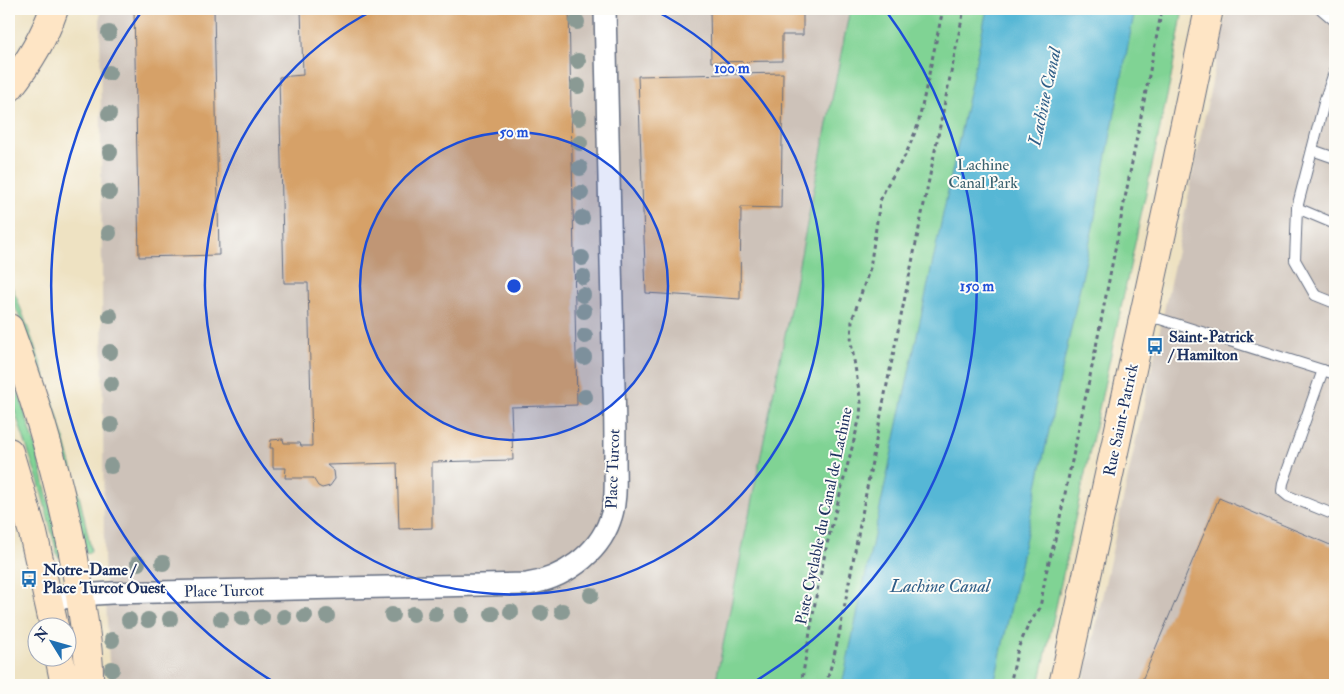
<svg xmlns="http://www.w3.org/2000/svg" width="1344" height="694" font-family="'IM FELL Double Pica',serif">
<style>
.industrial{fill:#cdc2b9}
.green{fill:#80d394;stroke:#4e8179}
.water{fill:#56b7d5;stroke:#38739a}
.building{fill:#d6a168}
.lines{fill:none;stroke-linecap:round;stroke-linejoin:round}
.lane-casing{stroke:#656e81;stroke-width:12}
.street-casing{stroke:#656e81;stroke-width:24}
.secondary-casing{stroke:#656e81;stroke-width:30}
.path{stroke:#656e81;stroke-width:3;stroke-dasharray:4 4;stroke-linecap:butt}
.lane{stroke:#fff;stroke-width:10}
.street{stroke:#fff;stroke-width:21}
.secondary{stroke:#fee5c5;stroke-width:28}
.tree{fill:#8a9a94}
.ring{fill:none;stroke:#1d4ed8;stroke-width:2.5}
.labels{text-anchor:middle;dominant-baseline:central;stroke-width:4;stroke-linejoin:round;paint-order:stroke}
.park-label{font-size:16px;fill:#39606e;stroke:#fdfcf7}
.poi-label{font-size:16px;font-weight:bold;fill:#1b2f5e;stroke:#fdfcf7;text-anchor:start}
.street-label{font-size:16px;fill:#1b2f5e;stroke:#fdfcf7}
.water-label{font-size:18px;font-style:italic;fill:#305f88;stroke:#fdfcf7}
.centre{fill:#1d4ed8;stroke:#fdfcf7;stroke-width:2.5}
.ring-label{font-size:15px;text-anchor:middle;font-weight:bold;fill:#1d4ed8;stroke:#fdfcf7;stroke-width:4;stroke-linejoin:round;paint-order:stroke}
</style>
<rect width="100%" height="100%" fill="#fdfcf7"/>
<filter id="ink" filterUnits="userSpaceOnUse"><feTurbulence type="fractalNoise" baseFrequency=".02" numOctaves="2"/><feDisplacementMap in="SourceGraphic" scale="10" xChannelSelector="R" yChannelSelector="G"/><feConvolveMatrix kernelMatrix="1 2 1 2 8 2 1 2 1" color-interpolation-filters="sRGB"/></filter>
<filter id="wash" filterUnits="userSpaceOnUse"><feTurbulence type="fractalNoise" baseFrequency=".0096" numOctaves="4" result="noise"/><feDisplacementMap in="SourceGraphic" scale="20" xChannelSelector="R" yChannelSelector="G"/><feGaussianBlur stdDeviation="1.12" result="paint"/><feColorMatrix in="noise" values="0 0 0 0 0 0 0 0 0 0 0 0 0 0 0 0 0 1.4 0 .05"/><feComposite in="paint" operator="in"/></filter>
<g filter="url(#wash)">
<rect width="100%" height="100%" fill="#eee2c2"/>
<g class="industrial">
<polygon points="100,9 850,9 715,685 110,685 104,558"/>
<polygon points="1227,9 1335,9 1335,685 1083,685 1175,260"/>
</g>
<g class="green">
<polygon points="850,9 1183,9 1171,78 1039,685 715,685"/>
<path d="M9,279C43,362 69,447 88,535L91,550L90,552L86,553L63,447L36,360L9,290Z"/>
<polygon points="9,364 34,441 62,556 58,557 39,483 9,394"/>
</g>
<polygon class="water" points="987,9 1135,9 1093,227 994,685 842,685"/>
<g id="blocks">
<g class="building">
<polygon points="134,9 214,9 219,255 139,257"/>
<polygon points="301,9 569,9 577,405 511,407 513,460 432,462 432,528 399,529 397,463 327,465 334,471 335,479 330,486 322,488 318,486 313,478 285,478 286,468 273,468 273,448 270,448 271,440 283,439 284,443 300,443 301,446 312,446 308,283 284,283 279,77 303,75"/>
<polygon points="710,9 803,9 803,35 782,35 782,61 711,62"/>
<polygon points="783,73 781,208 741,207 740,299 646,293 638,76"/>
<polygon points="1219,498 1335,547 1335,685 1140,685"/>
</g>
</g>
</g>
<g filter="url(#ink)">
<use href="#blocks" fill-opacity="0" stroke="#656e81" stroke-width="1"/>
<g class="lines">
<g class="lane-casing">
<g id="lane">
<polyline points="1321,9 1335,21"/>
<polyline points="1335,70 1325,99 1297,208 1295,260 1315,295 1335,303"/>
<polyline points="1312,150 1335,158"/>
<polyline points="1297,208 1335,224"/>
<polyline points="1144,318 1160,319 1335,374"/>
<polyline points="1323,370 1283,483 1282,491 1288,496 1335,515"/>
</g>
</g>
<g class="street-casing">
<path id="street" d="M49,601L80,595L111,593L527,584C562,579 598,555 610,520C617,502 615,479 615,460C615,436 615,412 614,388C612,261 608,135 605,9"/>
</g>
<g class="secondary-casing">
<g id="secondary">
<path d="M9,88C28,64 44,38 54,9"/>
<path d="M9,328C42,417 68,508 81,602C85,630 90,657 89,685"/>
<polyline points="9,452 33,533 54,626"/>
<polyline points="59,656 65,685"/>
<polyline points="1063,685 1166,214 1209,9"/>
</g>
</g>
<g class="path">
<polyline points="801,685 817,591 827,544 860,417 861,403 851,342 852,320 870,268 880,201 886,187 906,154 918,125 943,9"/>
<polyline points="826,685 838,640 883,404 964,9"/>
<polyline points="1010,685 1018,648 1029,624 1040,608 1046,573 1056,536 1093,362 1162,9"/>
</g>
<use href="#lane" class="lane"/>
<use href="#street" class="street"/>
<use href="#secondary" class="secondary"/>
</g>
<g class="tree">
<circle cx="577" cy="22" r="8"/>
<circle cx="109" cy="33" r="8"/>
<circle cx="578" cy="61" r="8"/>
<circle cx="109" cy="73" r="8"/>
<circle cx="578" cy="86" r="8"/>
<circle cx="109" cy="114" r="8"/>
<circle cx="579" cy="118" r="8"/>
<circle cx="580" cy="143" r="8"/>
<circle cx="110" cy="152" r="8"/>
<circle cx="580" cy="168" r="8"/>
<circle cx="109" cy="192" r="8"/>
<circle cx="581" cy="193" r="8"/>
<circle cx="582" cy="218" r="8"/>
<circle cx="109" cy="233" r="8"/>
<circle cx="582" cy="258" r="8"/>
<circle cx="583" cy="277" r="8"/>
<circle cx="583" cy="295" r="8"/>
<circle cx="584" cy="311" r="8"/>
<circle cx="110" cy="316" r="8"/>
<circle cx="585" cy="336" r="8"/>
<circle cx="110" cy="352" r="8"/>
<circle cx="584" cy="357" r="8"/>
<circle cx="111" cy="384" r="8"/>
<circle cx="585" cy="397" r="8"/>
<circle cx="111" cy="425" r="8"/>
<circle cx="111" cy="466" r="8"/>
<circle cx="138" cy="563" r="8"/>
<circle cx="163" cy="563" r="8"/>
<circle cx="591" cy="595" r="8"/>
<circle cx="562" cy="611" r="8"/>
<circle cx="511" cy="612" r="8"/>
<circle cx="541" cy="613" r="8"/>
<circle cx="413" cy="614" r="8"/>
<circle cx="435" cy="614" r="8"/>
<circle cx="492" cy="614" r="8"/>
<circle cx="392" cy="615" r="8"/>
<circle cx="462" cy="615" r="8"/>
<circle cx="305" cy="616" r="8"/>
<circle cx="327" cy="616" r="8"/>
<circle cx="262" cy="617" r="8"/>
<circle cx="284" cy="617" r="8"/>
<circle cx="242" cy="618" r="8"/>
<circle cx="170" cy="619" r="8"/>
<circle cx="221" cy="619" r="8"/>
<circle cx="129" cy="620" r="8"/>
<circle cx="148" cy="620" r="8"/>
<circle cx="112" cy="640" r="8"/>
<circle cx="112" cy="669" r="8"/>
</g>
</g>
<circle cx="514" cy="286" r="154" fill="#1d4ed8" fill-opacity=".12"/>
<g class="ring">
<circle cx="514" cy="286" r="154"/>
<path d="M652 9A309 309 0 1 1 376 9"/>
<path d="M279 685A463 463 0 0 1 142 11M886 11A463 463 0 0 1 749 685"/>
</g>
<defs>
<g id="bus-bare" transform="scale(1.35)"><path d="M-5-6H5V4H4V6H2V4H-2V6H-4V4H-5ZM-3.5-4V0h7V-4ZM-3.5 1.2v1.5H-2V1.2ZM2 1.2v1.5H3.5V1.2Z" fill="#1f6fb2" stroke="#fdfcf7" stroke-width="2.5" paint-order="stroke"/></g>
</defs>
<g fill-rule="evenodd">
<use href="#bus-bare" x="1155" y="346"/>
<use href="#bus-bare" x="29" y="579"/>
</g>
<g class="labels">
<g class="park-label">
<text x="983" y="165">Lachine<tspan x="983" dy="18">Canal Park</tspan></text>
</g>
<g class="poi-label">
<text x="1169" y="337">Saint-Patrick<tspan x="1169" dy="18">/ Hamilton</tspan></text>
<text x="43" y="570">Notre-Dame /<tspan x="43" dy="18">Place Turcot Ouest</tspan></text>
</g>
<g class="street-label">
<text transform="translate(1121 420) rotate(-78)">Rue Saint-Patrick</text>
<text transform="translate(613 469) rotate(-88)">Place Turcot</text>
<text transform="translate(824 516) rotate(-78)">Piste Cyclable du Canal de Lachine</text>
<text transform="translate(224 591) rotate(-1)">Place Turcot</text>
</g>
<g class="water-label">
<text transform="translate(1045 97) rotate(-78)">Lachine Canal</text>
<text x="940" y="586">Lachine Canal</text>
</g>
</g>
<circle cx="514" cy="286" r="8" class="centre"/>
<g class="ring-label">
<text x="732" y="73">100 m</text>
<text x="514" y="137">50 m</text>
<text x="977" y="291">150 m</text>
</g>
<rect width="1344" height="694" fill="none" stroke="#fdfcf7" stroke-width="30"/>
<g transform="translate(52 642) rotate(307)"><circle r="24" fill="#fdfcf7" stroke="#a3aaba"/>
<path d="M0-4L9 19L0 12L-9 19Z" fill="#1f6fb2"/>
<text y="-8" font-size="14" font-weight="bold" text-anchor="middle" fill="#1b2f5e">N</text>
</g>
</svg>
